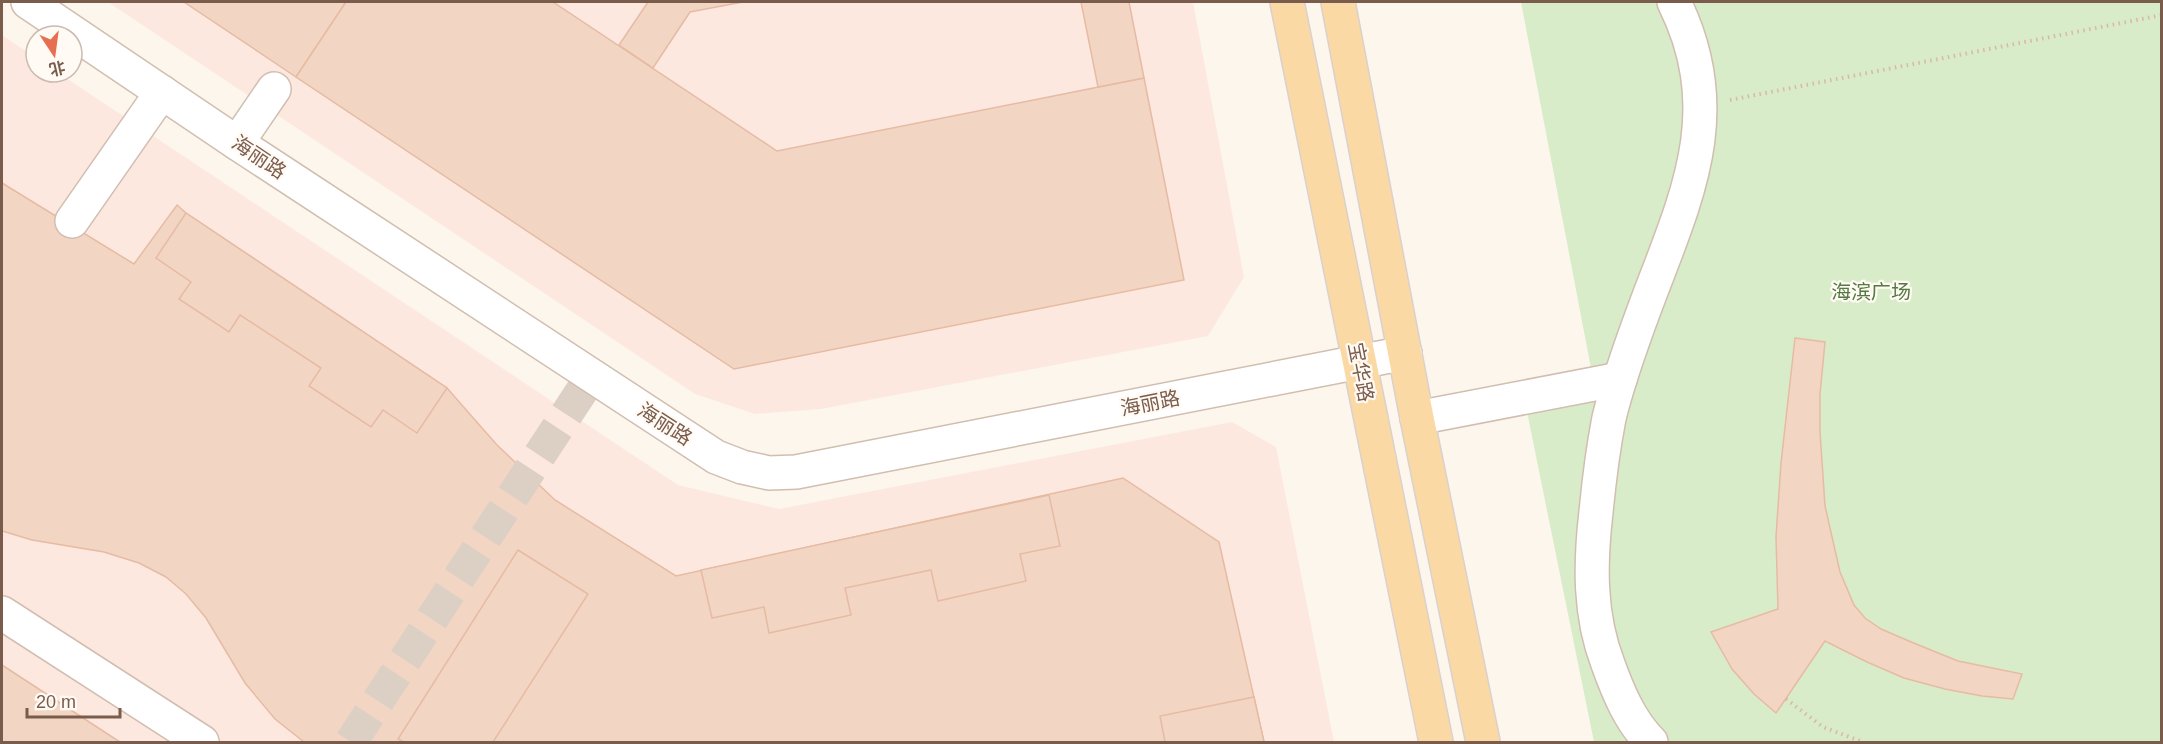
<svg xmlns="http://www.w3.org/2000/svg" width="2163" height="744" font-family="Helvetica,'Noto Sans SC',sans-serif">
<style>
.commercial{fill:#fde8e0}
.green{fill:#d8ecc9}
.building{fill:#f3d5c3;stroke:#e6bba3;stroke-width:1.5}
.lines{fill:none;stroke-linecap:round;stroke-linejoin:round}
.minor-tunnel{stroke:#dcd0c4;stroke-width:33;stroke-dasharray:33 16;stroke-linecap:butt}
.minor-casing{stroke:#d1beb0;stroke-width:36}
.major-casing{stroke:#dad1cd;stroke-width:36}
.path{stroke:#d9b8a5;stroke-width:4;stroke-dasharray:1.5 4.5;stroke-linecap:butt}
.minor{stroke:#fff;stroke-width:33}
.major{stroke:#fbd9a5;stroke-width:33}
.labels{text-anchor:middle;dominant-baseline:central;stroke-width:4.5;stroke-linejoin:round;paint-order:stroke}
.street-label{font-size:20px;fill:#7a5c4d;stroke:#fffaf3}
.park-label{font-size:20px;fill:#537a41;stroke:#fffaf3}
</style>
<rect width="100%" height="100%" fill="#fdf6ec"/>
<g class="commercial">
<polygon points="108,2 1193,2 1244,277 1208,336 821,409 755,414 695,394"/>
<polygon points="2,35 36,58 36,72 57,72 678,485 779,509 1232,422 1276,447 1334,742 2,742"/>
</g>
<polygon class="green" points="1521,2 2161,2 2161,742 1594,742 1524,397 1594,384"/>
<g class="building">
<polygon points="184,2 346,2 296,77"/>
<polygon points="346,2 553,2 777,151 1144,78 1184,280 734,369 296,77"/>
<polygon points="648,2 743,2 690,12 653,68 619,45"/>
<polygon points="1081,2 1129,2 1144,78 1098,87"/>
<polygon points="2,183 38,207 2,263"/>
<polygon points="2,183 134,264 177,205 186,213 447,388 497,445 555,500 676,576 1123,478 1219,542 1264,742 304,742 275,719 245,683 206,618 186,594 166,577 139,563 104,552 32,540 2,531"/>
<polygon points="186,213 447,388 417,433 383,410 371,427 309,386 321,368 240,315 229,332 179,299 191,282 156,258"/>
<polygon points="1795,338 1825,342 1820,394 1820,432 1825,506 1840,572 1854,605 1865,618 1881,629 1916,644 1958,661 2022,674 2013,699 1982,696 1945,689 1904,678 1867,662 1825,641 1776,713 1754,694 1732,669 1711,632 1778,609 1776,537 1781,463"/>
<polygon points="1049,495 1060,546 1020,554 1026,581 938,601 931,570 845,588 851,615 769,633 764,607 712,618 701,570"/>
<polygon points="518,550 588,594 493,742 404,742 398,739"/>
<polygon points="2,665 120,742 2,742"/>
<polygon points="1254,697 1264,742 1165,742 1160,716"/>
</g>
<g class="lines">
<polyline class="minor-tunnel" points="351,742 591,377"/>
<g class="minor-casing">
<g id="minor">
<polyline points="28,2 237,143 716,457 742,467 769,473 796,472 1405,353"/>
<polyline points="237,143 274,89"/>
<polyline points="72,221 162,92"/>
<polyline points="1417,418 1620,379"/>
<polyline points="2,613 202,742"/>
<path d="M1651,742C1630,721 1618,692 1608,664C1589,615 1590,564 1596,512C1599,481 1603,449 1609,418C1618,381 1631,345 1644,310C1684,202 1730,115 1674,2"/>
</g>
</g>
<g class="major-casing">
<g id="major">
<polyline points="1287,2 1436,742"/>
<polyline points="1338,2 1417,418 1483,742"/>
</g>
</g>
<g class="path">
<polyline points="1730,100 2162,15"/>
<polyline points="1786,699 1823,727 1863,742"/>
</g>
<use href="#minor" class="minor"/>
<use href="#major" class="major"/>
</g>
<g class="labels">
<g class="street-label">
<text transform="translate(259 157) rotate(34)">海丽路</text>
<text transform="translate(1361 372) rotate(79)">宝华路</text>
<text transform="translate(1150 403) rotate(-11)">海丽路</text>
<text transform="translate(665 424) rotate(33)">海丽路</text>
</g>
<g class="park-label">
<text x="1871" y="292">海滨广场</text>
</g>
</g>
<rect width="2163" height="744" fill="none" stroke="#7a5c4d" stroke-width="6"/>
<g transform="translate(54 54) rotate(167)"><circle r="28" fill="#fffaf3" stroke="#cabbb1" stroke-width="1.5"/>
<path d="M0-4.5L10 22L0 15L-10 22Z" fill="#e76f51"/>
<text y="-9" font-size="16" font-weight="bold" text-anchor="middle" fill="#7a5c4d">北</text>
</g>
<path d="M27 708v9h93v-9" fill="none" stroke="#7a5c4d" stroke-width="3"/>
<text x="36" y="708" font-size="18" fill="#7a5c4d" stroke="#fffaf3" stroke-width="4.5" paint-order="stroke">20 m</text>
</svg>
